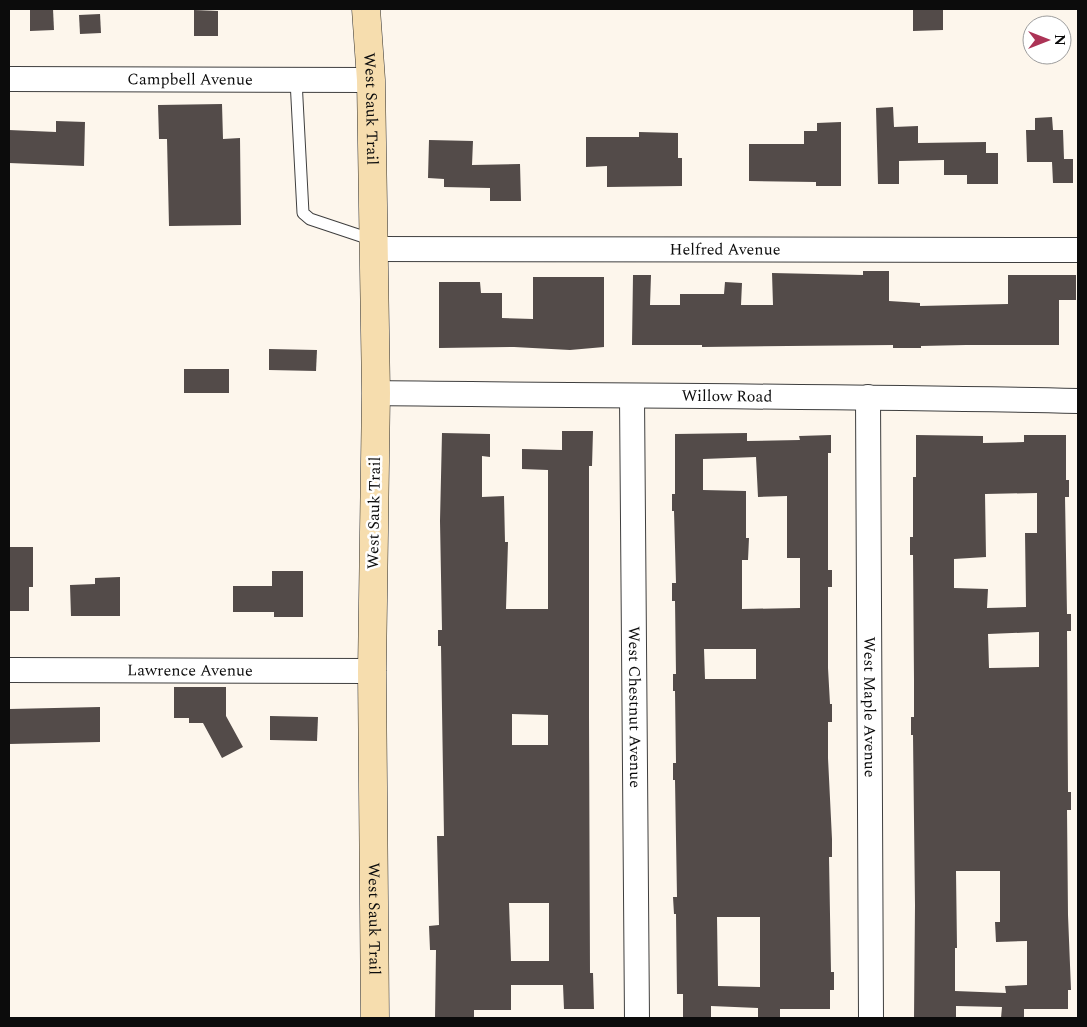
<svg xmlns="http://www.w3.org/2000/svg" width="1087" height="1027" font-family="Spectral,serif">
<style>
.building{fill:#534b49;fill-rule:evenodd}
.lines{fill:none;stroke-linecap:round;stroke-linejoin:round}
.lane-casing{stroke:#3f3f3f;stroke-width:13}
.street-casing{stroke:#3f3f3f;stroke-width:26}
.secondary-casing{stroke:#2e2e2e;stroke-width:29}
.lane{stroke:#fff;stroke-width:11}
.street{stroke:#fff;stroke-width:24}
.secondary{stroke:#f6ddae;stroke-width:28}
.labels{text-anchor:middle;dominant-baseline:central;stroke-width:5;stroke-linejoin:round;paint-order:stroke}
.street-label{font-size:16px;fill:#0c0c0c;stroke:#fff}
</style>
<rect width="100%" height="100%" fill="#fdf6ec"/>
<g class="building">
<polygon points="30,9 53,9 54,30 30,31"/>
<polygon points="913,9 943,9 943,30 913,31"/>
<polygon points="194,10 218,11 218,36 194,36"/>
<polygon points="100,14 101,33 80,34 79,15"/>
<polygon points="222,104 223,139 240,138 241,225 169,226 167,139 159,139 158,105"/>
<polygon points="893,107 894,127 918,126 918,143 986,142 986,153 998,153 998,184 967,184 967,175 944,175 944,160 899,161 899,184 878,184 876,108"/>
<polygon points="1052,117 1053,130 1063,130 1064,159 1073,159 1073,183 1053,183 1052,162 1027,162 1026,130 1035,130 1035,118"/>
<polygon points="56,121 85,122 84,166 9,163 9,130 56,132"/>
<polygon points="841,122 841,186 816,186 816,182 749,181 749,144 804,144 804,131 817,131 817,123"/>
<polygon points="639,132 678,133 678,158 682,158 682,186 607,187 607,166 586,167 586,137 639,137"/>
<polygon points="429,140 473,141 472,165 520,164 521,201 490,201 490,188 444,187 444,179 428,178"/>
<polygon points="863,271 889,271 889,301 920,303 920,306 1008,304 1008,275 1076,275 1076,300 1059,300 1059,345 966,345 921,346 921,348 893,348 893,345 702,347 702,345 632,345 633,275 651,275 650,305 680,305 680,294 724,294 725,282 742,283 741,305 773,305 772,273 863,275"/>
<polygon points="533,277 604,277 604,347 570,350 514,347 439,348 439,282 480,282 481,293 502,293 502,318 533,319"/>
<polygon points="269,349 317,350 316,371 269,370"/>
<rect x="184" y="369" width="45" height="24"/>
<path d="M562,431H593L592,466H589V717L590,973H593L594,1009H564L563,985H511V1010H474V1018H435L436,950H430L429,926L439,925L437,836H444L441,646H438V630H442L440,521L442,433L490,434V457L482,456V497L504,496L505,542H508L506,609H548V470L522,469V449L562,450ZM512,714L548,715V745H512ZM509,903H549V961H511Z"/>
<path d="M747,433V441L800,440L799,436L831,435V453H828V570H832V587H828V668L830,704H832V722H828V758L832,839V857H829L831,972H834V990H830V1009H780V1018H758V1008L711,1006V1018H683V994H677L676,914H674L673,897H677L675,780H673V763H676L675,691H673V674H676L675,601H672V583H676L674,511H672V494H675V434ZM756,457L758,497L787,496V558H800V608L742,609V560H748L749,538H746V491L703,490V459ZM704,649H756V679H705ZM717,917H760V987L718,986Z"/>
<path d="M916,435L983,436V443L1024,442V435H1066V480H1069V497H1065L1067,614H1071V631H1067L1068,792H1071V810H1067L1068,915L1071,990H1068V1009H1024V1018H1001L1002,1007L956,1006V1018H914L915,905L913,735H911V717H914V680L913,555H910V537H913V477H916ZM1037,493V533H1025L1026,607L987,608L988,589L954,588V559L986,557L985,494ZM1039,632V667L989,668L988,634ZM956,871H1000V922H995L996,942L1027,941V985L1005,986L1006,993L955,991V948H957Z"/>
<polygon points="9,547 33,547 33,587 29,587 29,611 9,611"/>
<polygon points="272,571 303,571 303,617 274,617 274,612 233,612 233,586 272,586"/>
<polygon points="120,577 120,616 71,616 70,585 95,584 95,578"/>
<polygon points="174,687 226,687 226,716 243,747 222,758 203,723 189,723 189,718 174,718"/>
<polygon points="100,707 100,742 9,744 9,709"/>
<polygon points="270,716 318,717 317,741 270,740"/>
</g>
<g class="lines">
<g class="lane-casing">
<polyline id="lane" points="296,80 303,213 310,219 373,240"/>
</g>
<g class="street-casing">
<g id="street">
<path id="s1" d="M9,79L371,80"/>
<path id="s2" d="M373,249L1078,250"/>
<path id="s3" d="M376,393C610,396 844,396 1078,401"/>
<path id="s4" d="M632,397L637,1018"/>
<path id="s5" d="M868,397L871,1018"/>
<path id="s6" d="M9,670L372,671"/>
</g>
</g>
<g class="secondary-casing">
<g id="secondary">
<path id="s7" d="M366,9L371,80L376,393L372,671L375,1018"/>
</g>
</g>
<use href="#lane" class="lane"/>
<use href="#street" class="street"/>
<use href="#secondary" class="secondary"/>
</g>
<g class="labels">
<g class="street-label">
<text stroke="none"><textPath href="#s1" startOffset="181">Campbell Avenue</textPath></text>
<text stroke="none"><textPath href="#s7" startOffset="100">West Sauk Trail</textPath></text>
<text stroke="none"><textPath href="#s2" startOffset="352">Helfred Avenue</textPath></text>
<text stroke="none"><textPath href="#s3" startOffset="351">Willow Road</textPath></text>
<text transform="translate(374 513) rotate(-89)">West Sauk Trail</text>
<text stroke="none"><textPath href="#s6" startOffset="181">Lawrence Avenue</textPath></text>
<text stroke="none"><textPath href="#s4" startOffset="310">West Chestnut Avenue</textPath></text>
<text stroke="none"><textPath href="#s5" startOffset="310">West Maple Avenue</textPath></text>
<text stroke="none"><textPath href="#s7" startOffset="910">West Sauk Trail</textPath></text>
</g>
</g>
<rect width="1087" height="1027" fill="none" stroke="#0c0c0c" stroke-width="20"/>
<g transform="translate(1047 40) rotate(90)"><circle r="24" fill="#ffffff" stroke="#9e9e9e"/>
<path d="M0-4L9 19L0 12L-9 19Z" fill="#ac3356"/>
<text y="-8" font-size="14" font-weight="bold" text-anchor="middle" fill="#0c0c0c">N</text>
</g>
</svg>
